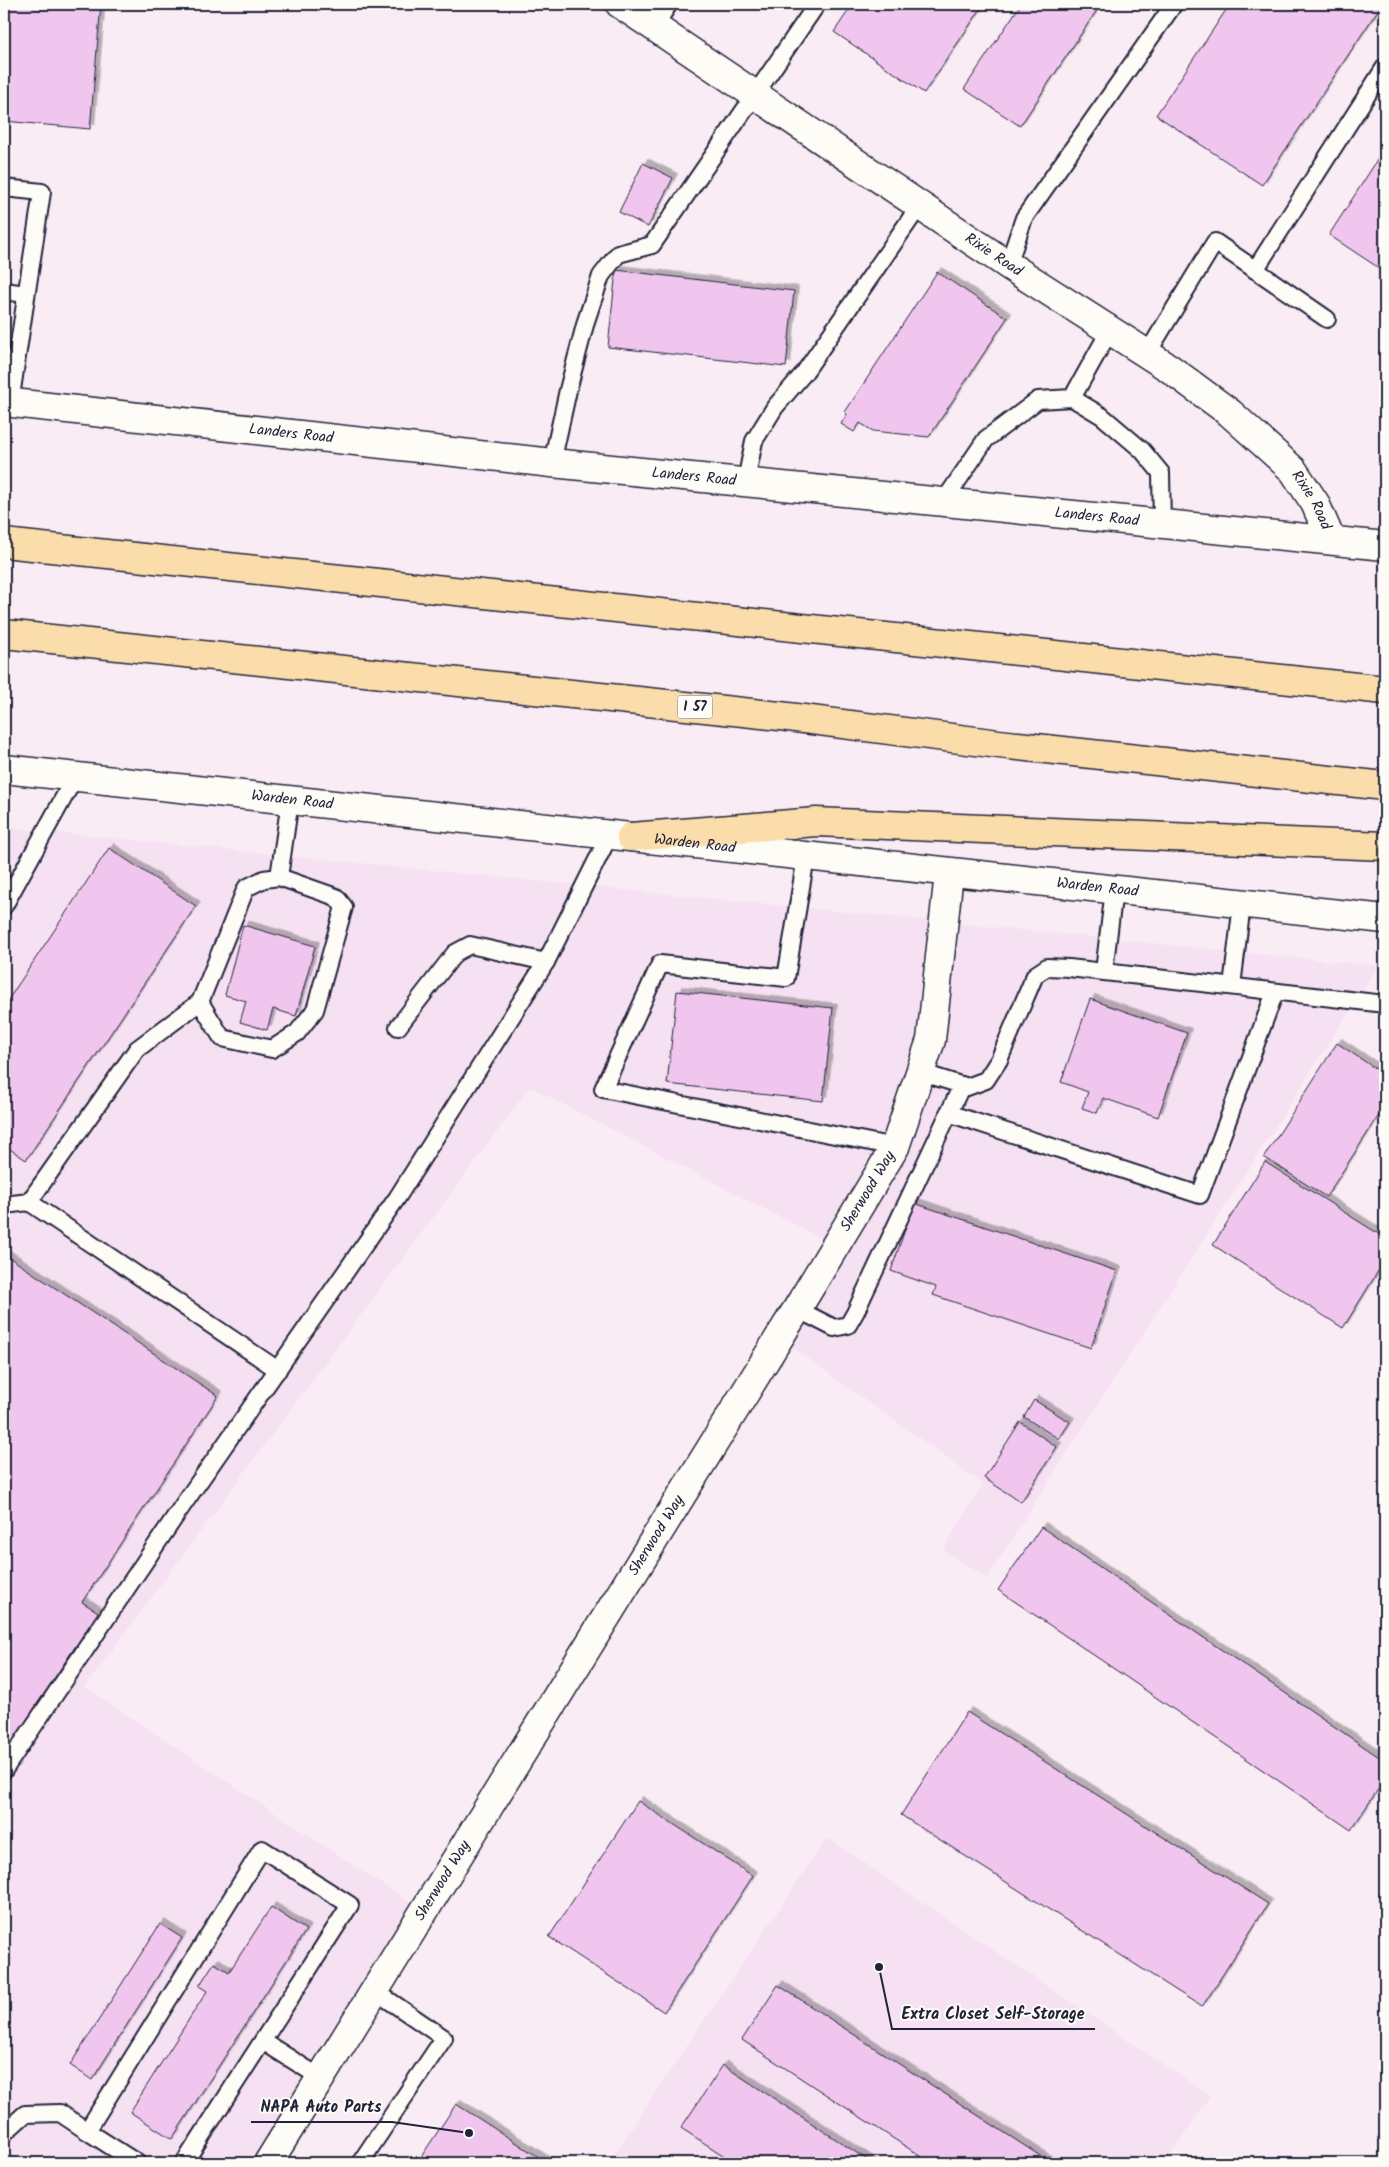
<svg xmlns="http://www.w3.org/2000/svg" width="1389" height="2167" font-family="Kalam,sans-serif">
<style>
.built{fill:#f6e1f2}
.building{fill:#f0c6ee;stroke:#22223b;filter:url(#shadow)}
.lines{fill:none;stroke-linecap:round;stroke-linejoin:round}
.service-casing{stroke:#22223b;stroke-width:20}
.minor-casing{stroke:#22223b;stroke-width:31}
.tertiary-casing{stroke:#22223b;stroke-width:31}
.secondary-casing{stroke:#22223b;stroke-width:31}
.motorway-casing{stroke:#22223b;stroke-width:31}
.service{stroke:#fdfcf7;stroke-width:16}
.minor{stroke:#fdfcf7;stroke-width:28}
.tertiary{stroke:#fdfcf7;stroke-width:28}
.secondary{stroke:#fdfcf7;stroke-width:28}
.motorway{stroke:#fbddab;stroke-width:28}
.labels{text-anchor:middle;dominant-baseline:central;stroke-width:4;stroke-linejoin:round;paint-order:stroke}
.shield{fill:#fdfcf7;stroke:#646373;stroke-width:1}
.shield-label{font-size:14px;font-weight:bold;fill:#22223b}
.street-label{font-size:15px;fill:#22223b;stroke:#fdfcf7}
.leader{fill:none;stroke:#22223b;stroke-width:2}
.callout-dot{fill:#22223b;stroke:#fdfcf7;stroke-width:2}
.callout-label{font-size:16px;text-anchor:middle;font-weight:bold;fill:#22223b;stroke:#fdfcf7;stroke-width:4;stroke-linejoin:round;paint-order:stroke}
</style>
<defs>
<filter id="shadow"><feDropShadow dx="4.5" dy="-4.5" stdDeviation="0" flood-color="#0004"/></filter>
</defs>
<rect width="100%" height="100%" fill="#f9ecf4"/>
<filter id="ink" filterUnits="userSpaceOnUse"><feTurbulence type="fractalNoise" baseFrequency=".02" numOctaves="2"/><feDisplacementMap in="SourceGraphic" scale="10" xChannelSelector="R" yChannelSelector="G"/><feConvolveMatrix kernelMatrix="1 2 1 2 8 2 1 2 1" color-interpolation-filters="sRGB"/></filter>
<g filter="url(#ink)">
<g class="built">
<polygon points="4,827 1378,966 987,1578 943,1550 983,1484 779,1338 836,1246 530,1087 85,1687 424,1912 282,2163 4,2163"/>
<polygon points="827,1838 1210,2096 1165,2163 608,2163"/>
</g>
<g class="building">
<polygon points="4,4 101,4 90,129 4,121"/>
<polygon points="778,4 793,4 789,11"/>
<polygon points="853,4 984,4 924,93 834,32"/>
<polygon points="1021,4 1101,4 1020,126 964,89"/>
<polygon points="1230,4 1382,4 1262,185 1156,115"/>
<polygon points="1385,148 1385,272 1329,235"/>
<polygon points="643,163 673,178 648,227 619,212"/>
<polygon points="616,270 794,291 786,367 608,347"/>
<polygon points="937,272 1007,318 929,437 873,431 860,423 854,432 841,424 847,414 845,412"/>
<polygon points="109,848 196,906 26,1160 4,1145 4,1006"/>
<polygon points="243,925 315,946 296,1016 273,1009 267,1030 240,1022 246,1001 225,995"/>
<polygon points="677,991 833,1008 823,1101 667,1084"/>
<polygon points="1090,999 1187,1033 1158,1117 1103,1098 1097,1113 1082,1108 1088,1092 1061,1082"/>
<polygon points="1337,1043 1385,1075 1385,1106 1326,1197 1264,1157"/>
<polygon points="1265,1162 1385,1238 1385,1260 1343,1328 1213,1245"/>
<polygon points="914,1203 1117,1271 1091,1348 933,1295 936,1287 891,1271"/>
<polygon points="4,1254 218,1396 82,1602 98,1612 9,1747 4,1744"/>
<polygon points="1034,1400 1070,1422 1059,1439 1024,1417"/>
<polygon points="1020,1422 1057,1447 1021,1502 984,1478"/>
<polygon points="1041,1527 1385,1761 1385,1779 1351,1830 998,1590"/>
<polygon points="967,1712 1268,1904 1202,2007 901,1815"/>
<polygon points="638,1801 753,1876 664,2012 549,1937"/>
<polygon points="271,1907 306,1930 172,2139 130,2112 207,1991 199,1986 214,1963 229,1972"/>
<polygon points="160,1924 182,1938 92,2080 70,2065"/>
<polygon points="778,1985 1051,2163 931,2163 742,2040"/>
<polygon points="723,2065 872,2163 735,2163 681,2128"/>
<polygon points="456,2104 548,2163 417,2163"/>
</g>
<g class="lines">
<g class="service-casing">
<g id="service">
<polyline points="654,27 669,4"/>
<polyline points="4,188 42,192 10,403"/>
<polyline points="1008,265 1024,218 1174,4"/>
<polyline points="1255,270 1385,67"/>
<polyline points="4,291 26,294"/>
<polyline points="1147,354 1215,242 1327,319"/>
<polyline points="1072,398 1110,330"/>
<polyline points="552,463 568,390 586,321 601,276 618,254 652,245 817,4"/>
<polyline points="746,481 754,441 775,407 804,373 920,205"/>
<polyline points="944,501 986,439 1038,400 1072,398 1102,416 1142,450 1161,473 1162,525"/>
<polyline points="806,857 786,978 660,964 603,1089 895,1147"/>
<polyline points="4,906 75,777"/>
<polyline points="1104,971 1114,890"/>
<polyline points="1232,986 1242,904"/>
<polyline points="200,1002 222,1038 272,1049 297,1033 315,1010 344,907 336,897 279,877"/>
<polyline points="398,1027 455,953 470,945 546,962"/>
<polyline points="920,1072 967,1087 986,1080 999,1060 1035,975 1047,967 1069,968 1385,1004"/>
<polyline points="948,1113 1200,1195 1275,992"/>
<polyline points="29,1202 278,1370"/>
<polyline points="4,1205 29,1202 137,1049 200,1002 246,888 264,879 279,877 290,801"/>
<polyline points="797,1309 834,1328 848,1325 855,1313 962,1085"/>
<polyline points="4,1770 185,1502 397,1198 546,962 609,836"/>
<polyline points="264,2042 321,2078"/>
<polyline points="4,2133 25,2114 60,2113 87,2131"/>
<polyline points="137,2163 87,2131 262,1849 350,1905 184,2163"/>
<polyline points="360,2163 444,2038 375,1991"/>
</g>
</g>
<g class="minor-casing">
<g id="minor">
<path id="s1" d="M268,2163L797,1309L895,1147L931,1040L949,873"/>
</g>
</g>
<g class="tertiary-casing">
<g id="tertiary">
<path id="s2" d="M620,4L1008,265L1169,368L1230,413L1293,470L1315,503L1331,540"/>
</g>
</g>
<g class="secondary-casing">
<g id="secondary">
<path id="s3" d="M4,402L552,463L1385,546"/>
<path id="s4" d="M4,769L1385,919"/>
</g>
</g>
<g class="motorway-casing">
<g id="motorway">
<polyline points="4,543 1385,690"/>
<polyline points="4,634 780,716 999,744 1385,786"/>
<polyline points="631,837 816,822 1385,846"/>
</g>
</g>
<use href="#service" class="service"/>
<use href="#minor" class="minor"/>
<use href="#tertiary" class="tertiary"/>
<use href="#secondary" class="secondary"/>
<use href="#motorway" class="motorway"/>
</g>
</g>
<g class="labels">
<rect class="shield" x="677.5" y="695.5" width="35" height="23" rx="4"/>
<g class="shield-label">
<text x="695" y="707">I 57</text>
</g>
<g class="street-label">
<text stroke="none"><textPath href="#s2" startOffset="450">Rixie Road</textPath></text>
<text stroke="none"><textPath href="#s3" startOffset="289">Landers Road</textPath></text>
<text stroke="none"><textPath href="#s3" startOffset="694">Landers Road</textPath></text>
<text stroke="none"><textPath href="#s2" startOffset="855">Rixie Road</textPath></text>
<text stroke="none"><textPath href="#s3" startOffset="1099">Landers Road</textPath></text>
<text stroke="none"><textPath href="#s4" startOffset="290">Warden Road</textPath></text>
<text stroke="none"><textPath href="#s4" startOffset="695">Warden Road</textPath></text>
<text stroke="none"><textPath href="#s4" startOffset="1100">Warden Road</textPath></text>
<text stroke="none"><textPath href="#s1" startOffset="1142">Sherwood Way</textPath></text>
<text stroke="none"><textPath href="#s1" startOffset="738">Sherwood Way</textPath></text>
<text stroke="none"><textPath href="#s1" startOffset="332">Sherwood Way</textPath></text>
</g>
</g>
<path class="leader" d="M879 1967L892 2029H1095M469 2133L392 2122H251"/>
<g class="callout-dot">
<circle cx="879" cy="1967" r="5"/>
<circle cx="469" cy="2133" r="5"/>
</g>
<g class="callout-label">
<text x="993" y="2019">Extra Closet Self-Storage</text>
<text x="321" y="2112">NAPA Auto Parts</text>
</g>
<rect width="1389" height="2167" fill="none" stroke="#fdfcf7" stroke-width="20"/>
<rect x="10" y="10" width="1369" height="2147" fill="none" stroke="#22223b" stroke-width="2" filter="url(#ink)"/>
</svg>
